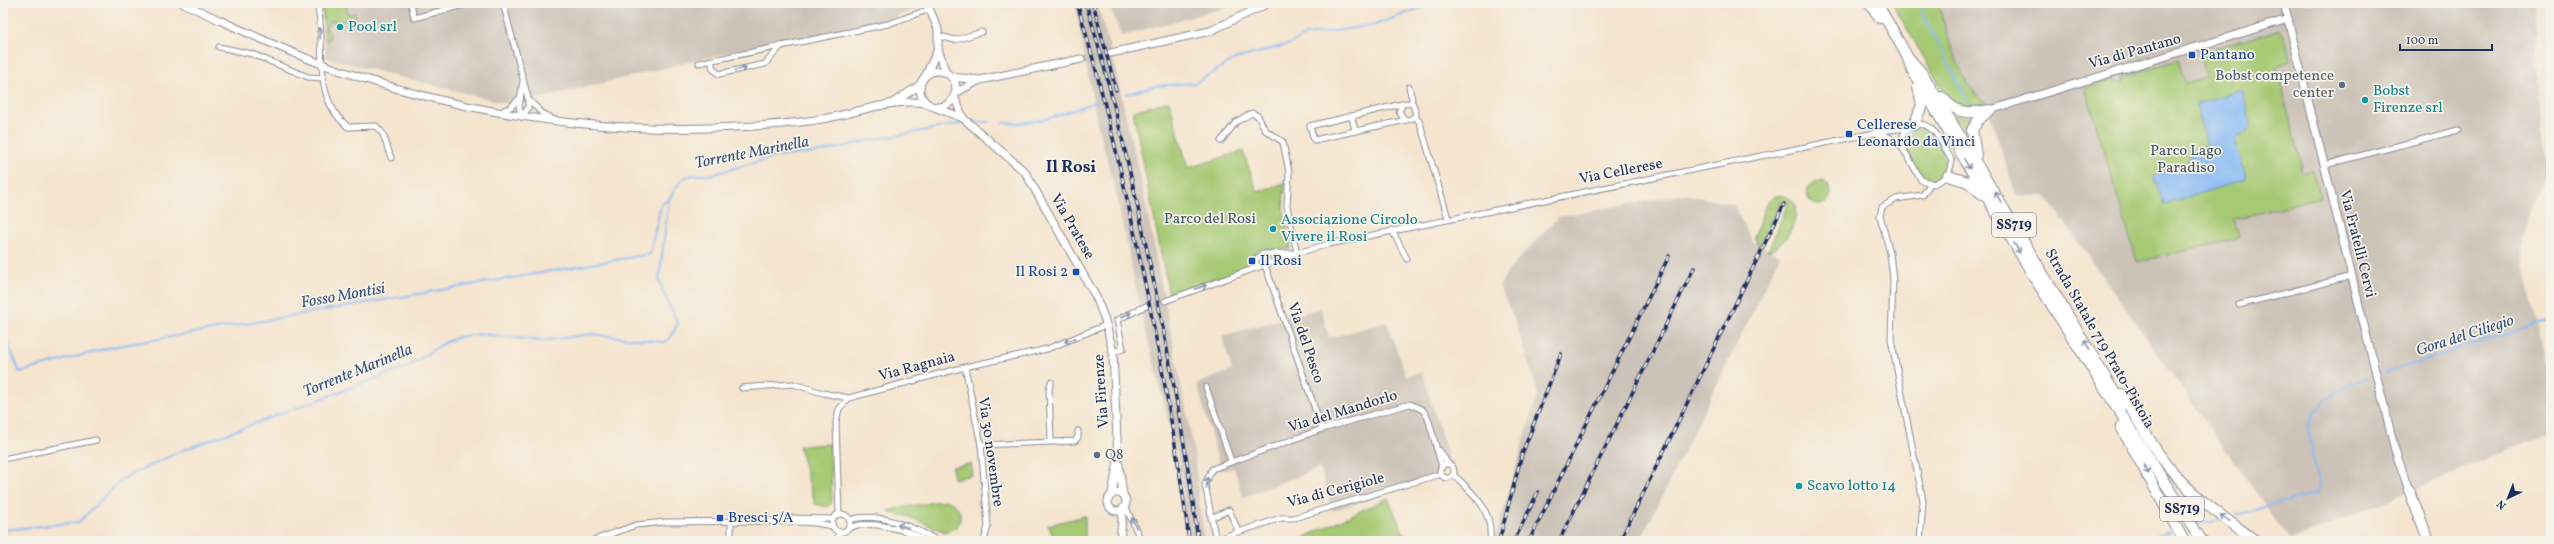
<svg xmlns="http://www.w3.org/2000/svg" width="2554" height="544" font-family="Vollkorn,serif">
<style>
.industrial{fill:#ccc2b8}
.green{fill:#a6c973;stroke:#607c68}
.water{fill:#88bbf5;stroke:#5275aa}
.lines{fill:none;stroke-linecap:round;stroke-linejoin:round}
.stream{stroke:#88bbf5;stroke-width:2}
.street-tunnel{stroke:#c9c0b8;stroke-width:5;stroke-dasharray:5 2.5;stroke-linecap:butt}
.secondary-tunnel{stroke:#c9c0b8;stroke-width:7;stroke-dasharray:7 3.5;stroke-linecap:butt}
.street-casing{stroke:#888a96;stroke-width:7}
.secondary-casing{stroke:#888a96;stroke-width:9}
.highway-casing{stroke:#888a96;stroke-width:12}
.street{stroke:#fff;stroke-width:5}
.secondary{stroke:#fff;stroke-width:7}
.highway{stroke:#fff;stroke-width:10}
.rail-casing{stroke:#1b2f5e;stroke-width:3.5}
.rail{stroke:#f7f3e8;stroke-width:2;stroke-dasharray:6;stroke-linecap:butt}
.oneway{stroke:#8d97ae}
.culture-dot{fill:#0f9aa8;stroke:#f7f3e8;stroke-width:1.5}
.transit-dot{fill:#1a4fb4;stroke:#f7f3e8;stroke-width:1.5}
.service-dot{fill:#5c6f8a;stroke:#f7f3e8;stroke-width:1.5}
.labels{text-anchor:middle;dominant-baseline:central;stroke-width:3.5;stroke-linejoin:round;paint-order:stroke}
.shield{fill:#f7f3e8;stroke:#5d6a87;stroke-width:1}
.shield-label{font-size:14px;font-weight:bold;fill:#1b2f5e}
.culture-label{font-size:15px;fill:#0d838f;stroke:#f7f3e8;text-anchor:start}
.street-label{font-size:15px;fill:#1b2f5e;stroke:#f7f3e8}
.transit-label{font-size:15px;fill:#164399;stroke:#f7f3e8;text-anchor:start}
.service-label{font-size:15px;fill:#4e5e75;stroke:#f7f3e8;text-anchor:end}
.park-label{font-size:15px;fill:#3e5663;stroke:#f7f3e8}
.water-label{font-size:16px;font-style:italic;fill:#365284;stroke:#f7f3e8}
.quarter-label{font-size:17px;font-weight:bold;fill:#1b2f5e;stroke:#f7f3e8}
</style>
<rect width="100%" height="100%" fill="#f7f3e8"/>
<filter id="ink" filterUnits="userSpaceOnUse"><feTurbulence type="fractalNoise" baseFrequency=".025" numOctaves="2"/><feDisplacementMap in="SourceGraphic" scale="8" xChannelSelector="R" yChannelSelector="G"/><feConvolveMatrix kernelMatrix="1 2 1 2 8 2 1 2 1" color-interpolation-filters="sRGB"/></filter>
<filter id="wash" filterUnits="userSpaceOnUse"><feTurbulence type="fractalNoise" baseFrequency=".012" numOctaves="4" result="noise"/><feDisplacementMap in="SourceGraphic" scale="16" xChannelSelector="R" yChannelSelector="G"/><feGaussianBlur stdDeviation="0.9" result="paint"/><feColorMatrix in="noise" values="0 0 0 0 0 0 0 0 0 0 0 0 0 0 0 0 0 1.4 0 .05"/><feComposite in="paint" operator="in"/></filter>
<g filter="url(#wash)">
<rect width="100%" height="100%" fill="#f5e4ce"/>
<g class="industrial">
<polygon points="325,3 916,3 918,8 886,20 698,60 512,105 326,58 321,4"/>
<polygon points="1075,3 1097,3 1114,63 1145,200 1193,445 1204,541 1187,541 1180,466 1141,313 1147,309 1146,303 1139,304 1116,193 1097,123"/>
<polygon points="1109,3 1243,3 1121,36"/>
<polygon points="1938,3 2534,3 2543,134 2550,170 2529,210 2521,252 2551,390 2551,432 2290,541 2046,196 2016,196 1986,103 1974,93 1952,50"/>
<polygon points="1684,194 1734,205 1752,241 1780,256 1640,541 1494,541 1538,393 1516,323 1499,286 1507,272 1558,217"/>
<polygon points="1321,308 1329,338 1387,322 1406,376 1422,372 1449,459 1436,478 1333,511 1320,468 1243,497 1234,468 1221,470 1197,384 1232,370 1222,336"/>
</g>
<g class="green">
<polygon points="332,3 345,3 348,15 355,13 356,20 330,21 326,27 330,34 328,41 325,40 322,5"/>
<path d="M1892,3H1938C1946,30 1961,88 1986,103L1984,107L1973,111L1951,104Z"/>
<polygon points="2280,30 2284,35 2291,61 2276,66 2303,172 2313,170 2321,198 2234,219 2239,238 2137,262 2085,88 2115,79 2117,83 2123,82 2123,77 2178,60 2185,83 2206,77 2199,54 2207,52 2208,56 2215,54 2215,48"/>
<polygon points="1169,101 1188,168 1243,151 1257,192 1285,183 1283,207 1291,246 1290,249 1256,251 1247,268 1169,294 1133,111"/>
<polygon points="1955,114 1963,117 1976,116 1968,137 1953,115"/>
<path d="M1922,129C1934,133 1950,159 1945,172C1929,195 1910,161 1905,147C1903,136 1911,128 1922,129Z"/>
<circle cx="1819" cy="193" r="12"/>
<path d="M1776,196C1812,192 1792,246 1768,251L1788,204L1781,201L1759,245L1754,237L1766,203Z"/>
<polygon points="830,444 832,503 828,507 815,504 799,446"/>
<polygon points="970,464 972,475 954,479 952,467"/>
<polygon points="1388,498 1407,541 1306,541 1304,537"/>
<path d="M946,500C957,505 961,508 960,521L957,527L945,532L907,516L889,513L890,510Z"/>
<polygon points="1085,516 1085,541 1055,541 1048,525"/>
</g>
<polygon class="water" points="2242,90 2251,124 2248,131 2237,137 2236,142 2246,177 2245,179 2164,205 2154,178 2155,175 2183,165 2195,152 2207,145 2196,104"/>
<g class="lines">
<g class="stream">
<polyline points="1917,3 1969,104"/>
<polyline points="1126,94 1156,86 1195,83 1235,59 1290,44 1306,35 1375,25 1433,3"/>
<polyline points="972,122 990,122"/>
<path d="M1003,123C1038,125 1066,113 1097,101"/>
<polyline points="3,341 7,342 20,372 112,347 650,254 661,205 669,199"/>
<polyline points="2385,373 2551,319"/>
<path d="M2236,515L2317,493L2320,486C2316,467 2309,447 2309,428C2309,404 2349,383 2368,378"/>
<polyline points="2198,525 2220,520"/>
<polyline points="3,530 79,522 122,479 183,450 409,366 444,343 458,337 481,334 543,341 590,334 665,342 671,337 678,323 663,292 659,280 669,199 682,179 692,175 711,175 774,157 821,152 867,141 965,123"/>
<polyline points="2138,541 2170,532"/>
</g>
</g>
</g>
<g filter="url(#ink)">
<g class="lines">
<polyline class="street-tunnel" points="1146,306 1165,301"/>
<polyline class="secondary-tunnel" points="1081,59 1111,53"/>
<g class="street-casing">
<g id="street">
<path d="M317,3C328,45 309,95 348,127L376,126L383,134L391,158"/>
<polyline points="411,3 414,18 471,3"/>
<polyline points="503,3 528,98 528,108 522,117 519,107 523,81"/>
<polyline points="939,36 955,40 982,32"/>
<polyline points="219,47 252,54 308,77 323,78"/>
<polyline points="711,60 713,69 719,74 765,64 781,46"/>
<polyline points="699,63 888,24 930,9"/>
<polyline points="1409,87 1412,99 1411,103"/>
<polyline points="528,99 542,113 550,117"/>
<polygon points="1406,103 1413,104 1416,115 1411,119 1314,140 1310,126"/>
<polyline points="1402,105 1399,112 1405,120"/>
<polyline points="504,110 511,107 520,98"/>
<polyline points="1415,116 1420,123 1448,218"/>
<polyline points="1352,117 1355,131"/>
<path d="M1878,134C1902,136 1910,162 1921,180L1934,184L1948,176L1952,161C1944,148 1932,114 1911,127C1904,131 1901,137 1901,145"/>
<polyline points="1221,141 1236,122 1252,113 1258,116 1265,130 1283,142 1289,172 1287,206 1297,253"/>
<polyline points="2325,165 2458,130"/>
<polyline points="1392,230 1407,259"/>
<polyline points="1265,265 1322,429"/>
<polyline points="1256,268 1256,259 1263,254 1292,253"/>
<polyline points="1165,301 1297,253 1329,244 1889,130 1909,128"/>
<polyline points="2239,305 2352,276"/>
<polyline points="1113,352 1123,349 1117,320 1146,306"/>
<polyline points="965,367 981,445 988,526 984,541"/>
<polyline points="1206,387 1231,461"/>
<polyline points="742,388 793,384 823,393 849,398"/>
<polyline points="1051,441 1049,389 1051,382"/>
<polyline points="981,445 1075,441 1078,437 1078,431"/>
<polyline points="1440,451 1448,464"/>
<polyline points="3,459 96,440"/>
<circle cx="1447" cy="471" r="7"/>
<path d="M1454,475C1475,495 1493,510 1490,541"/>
<polyline points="1125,505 1141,541"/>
<polyline points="839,514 836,422 839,409 849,398 965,367 1047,349 1106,325"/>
<circle cx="841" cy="523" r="9"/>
<polyline points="1211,518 1229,510 1238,531"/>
<polyline points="775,520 790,518 833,519"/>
<path d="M849,520C876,511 915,527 938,541"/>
<path d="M847,529C867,518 909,530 927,541"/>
<polyline points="1217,539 1281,518 1294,518 1441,474"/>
<polyline points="464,541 470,541"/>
<polyline points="591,541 636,525 665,522 774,521 816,523 832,526"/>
<polyline points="731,541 731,521"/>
<polyline points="837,541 839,532"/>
<polyline points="1216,541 1205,484 1212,469 1322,429 1410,404 1423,410 1428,418 1442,467"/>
<polyline points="1920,541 1923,501 1891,339 1893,280 1890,253 1880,216 1882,207 1896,199 1923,195 1930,184"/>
</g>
</g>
<g class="secondary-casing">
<g id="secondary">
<path d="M182,3C227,23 273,46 319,63C444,109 576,132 709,128C748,127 789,125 828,118C860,112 893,98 926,103"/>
<polyline points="927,3 938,29 938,49 946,73"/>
<polyline points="2284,3 2395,450 2409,490"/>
<polyline points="1111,53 1210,31 1269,3"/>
<circle cx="938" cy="89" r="18"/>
<polyline points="926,75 938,49"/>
<polyline points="951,77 980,80"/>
<polyline points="955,93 980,80 1081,59"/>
<polyline points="954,96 963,118"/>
<polyline points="894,102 920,85"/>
<polyline points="934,107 963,118 1025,172 1096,297 1105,320 1113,352 1118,461 1112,494"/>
<polyline points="1990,110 2288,19"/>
<polyline points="1119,465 1123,495"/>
<circle cx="1117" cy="502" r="9"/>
<polyline points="1120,541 1123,508"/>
</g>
</g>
<g class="highway-casing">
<g id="highway">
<polyline points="1869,3 1880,18"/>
<polyline points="1877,3 1907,56 1922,73 2122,405"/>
<polyline points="1907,56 1912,70 2037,282 2202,541"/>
<path d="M1942,97C1957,115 1969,114 1990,110"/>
<polyline points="1914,125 1922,105 1918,87"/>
<polyline points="1976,155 1972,130 1979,119 1989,111"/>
<polyline points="1948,176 1968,182 1982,194"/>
<path d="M2122,394C2137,418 2150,444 2168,466C2192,497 2225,518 2256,541"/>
<polyline points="2121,427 2184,541"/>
<polyline points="2409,490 2429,541"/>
</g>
</g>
<use href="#street" class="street"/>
<use href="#secondary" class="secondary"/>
<use href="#highway" class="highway"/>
<g class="rail-casing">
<g id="rail">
<path d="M1077,3C1105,96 1126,192 1146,288C1163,372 1179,456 1189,541"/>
<path d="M1086,3C1114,96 1135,192 1155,288C1172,372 1188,456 1198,541"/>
<polyline points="1093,3 1116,90"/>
<polyline points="1499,541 1522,454 1561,354"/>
<polyline points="1514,541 1538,492"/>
<polyline points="1529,541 1669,256"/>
<polyline points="1559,541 1694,268"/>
<polyline points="1620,541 1784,204"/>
</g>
</g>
<use href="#rail" class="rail"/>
</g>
<defs><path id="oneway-shaft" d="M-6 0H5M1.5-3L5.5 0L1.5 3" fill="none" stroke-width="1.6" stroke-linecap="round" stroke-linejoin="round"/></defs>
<g class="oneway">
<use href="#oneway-shaft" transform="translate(320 33) rotate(-92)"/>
<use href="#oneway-shaft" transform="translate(741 69) rotate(-12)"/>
<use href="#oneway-shaft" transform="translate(1967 164) rotate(59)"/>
<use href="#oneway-shaft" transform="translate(1998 197) rotate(-121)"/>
<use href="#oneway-shaft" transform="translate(2017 248) rotate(59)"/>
<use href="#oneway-shaft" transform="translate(1201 287) rotate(-19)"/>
<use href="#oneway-shaft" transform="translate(1126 315) rotate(-28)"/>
<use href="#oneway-shaft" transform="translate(1070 340) rotate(158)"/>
<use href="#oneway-shaft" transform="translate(2087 345) rotate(-121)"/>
<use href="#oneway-shaft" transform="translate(2146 469) rotate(61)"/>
<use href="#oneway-shaft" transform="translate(1207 483) rotate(-83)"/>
<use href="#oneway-shaft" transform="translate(2225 518) rotate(-145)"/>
<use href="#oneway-shaft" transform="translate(1134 523) rotate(-113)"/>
<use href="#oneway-shaft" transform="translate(903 526) rotate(-162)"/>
</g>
</g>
<g class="culture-dot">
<circle cx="340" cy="27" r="4"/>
<circle cx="2365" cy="100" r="4"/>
<circle cx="1273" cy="229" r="4"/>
<circle cx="1799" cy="486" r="4"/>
</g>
<g class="transit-dot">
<rect x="2188" y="51" width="8" height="8" rx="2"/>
<rect x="1845" y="130" width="8" height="8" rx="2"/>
<rect x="1248" y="257" width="8" height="8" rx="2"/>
<rect x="1072" y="268" width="8" height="8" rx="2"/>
<rect x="716" y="514" width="8" height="8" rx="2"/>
</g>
<g class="service-dot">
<circle cx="2342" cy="85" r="4"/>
<circle cx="1097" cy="455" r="4"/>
</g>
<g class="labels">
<g class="shield">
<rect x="1992" y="213" width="44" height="24" rx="3"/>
<rect x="2160" y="497" width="44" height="24" rx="3"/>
</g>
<g class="shield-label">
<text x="2014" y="225">SS719</text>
<text x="2182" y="509">SS719</text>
</g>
<g class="culture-label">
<text x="348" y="27">Pool srl</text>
<text x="2373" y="91">Bobst<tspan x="2373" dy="17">Firenze srl</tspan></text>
<text x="1281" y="220">Associazione Circolo<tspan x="1281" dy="17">Vivere il Rosi</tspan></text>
<text x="1807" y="486">Scavo lotto 14</text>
</g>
<g class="street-label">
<text transform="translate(2135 52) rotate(-16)">Via di Pantano</text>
<text transform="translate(1621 172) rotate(-11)">Via Cellerese</text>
<text transform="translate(1072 227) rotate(60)">Via Pratese</text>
<text transform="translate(2357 244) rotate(76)">Via Fratelli Cervi</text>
<text transform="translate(2099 339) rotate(60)">Strada Statale 719 Prato-Pistoia</text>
<text transform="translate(1305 343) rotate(71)">Via del Pesco</text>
<text transform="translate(917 367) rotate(-15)">Via Ragnaia</text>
<text transform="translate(1102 391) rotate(-94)">Via Firenze</text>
<text transform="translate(1343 412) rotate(-17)">Via del Mandorlo</text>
<text transform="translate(990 452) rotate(82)">Via 30 novembre</text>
<text transform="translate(1336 491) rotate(-15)">Via di Cerigiole</text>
</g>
<g class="transit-label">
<text x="2200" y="55">Pantano</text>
<text x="1857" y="125">Cellerese<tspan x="1857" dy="17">Leonardo da Vinci</tspan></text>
<text x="1260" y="261">Il Rosi</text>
<text x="1068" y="272" text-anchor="end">Il Rosi 2</text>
<text x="728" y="518">Bresci 5/A</text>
</g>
<g class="service-label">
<text x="2334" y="76">Bobst competence<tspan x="2334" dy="17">center</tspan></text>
<text x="1105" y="455" text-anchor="start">Q8</text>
</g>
<g class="park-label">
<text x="2186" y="151">Parco Lago<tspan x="2186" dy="17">Paradiso</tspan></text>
<text x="1210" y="219">Parco del Rosi</text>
</g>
<g class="water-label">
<text transform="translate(752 153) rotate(-11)">Torrente Marinella</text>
<text transform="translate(343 296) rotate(-10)">Fosso Montisi</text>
<text transform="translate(2465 336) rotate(-18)">Gora del Ciliegio</text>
<text transform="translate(358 371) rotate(-22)">Torrente Marinella</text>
</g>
<g class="quarter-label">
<text x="1071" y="167">Il Rosi</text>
</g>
</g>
<rect width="2554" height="544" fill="none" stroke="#f7f3e8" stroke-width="16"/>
<g transform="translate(2508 498) rotate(223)" stroke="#f7f3e8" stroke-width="3" paint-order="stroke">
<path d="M0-3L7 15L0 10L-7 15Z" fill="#1b2f5e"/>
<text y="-6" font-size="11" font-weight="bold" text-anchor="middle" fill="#1b2f5e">N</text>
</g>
<path d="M2400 44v6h92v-6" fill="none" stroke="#1b2f5e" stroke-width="2"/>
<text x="2406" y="44" font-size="12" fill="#1b2f5e" stroke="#f7f3e8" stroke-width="3" paint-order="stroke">100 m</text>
</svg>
